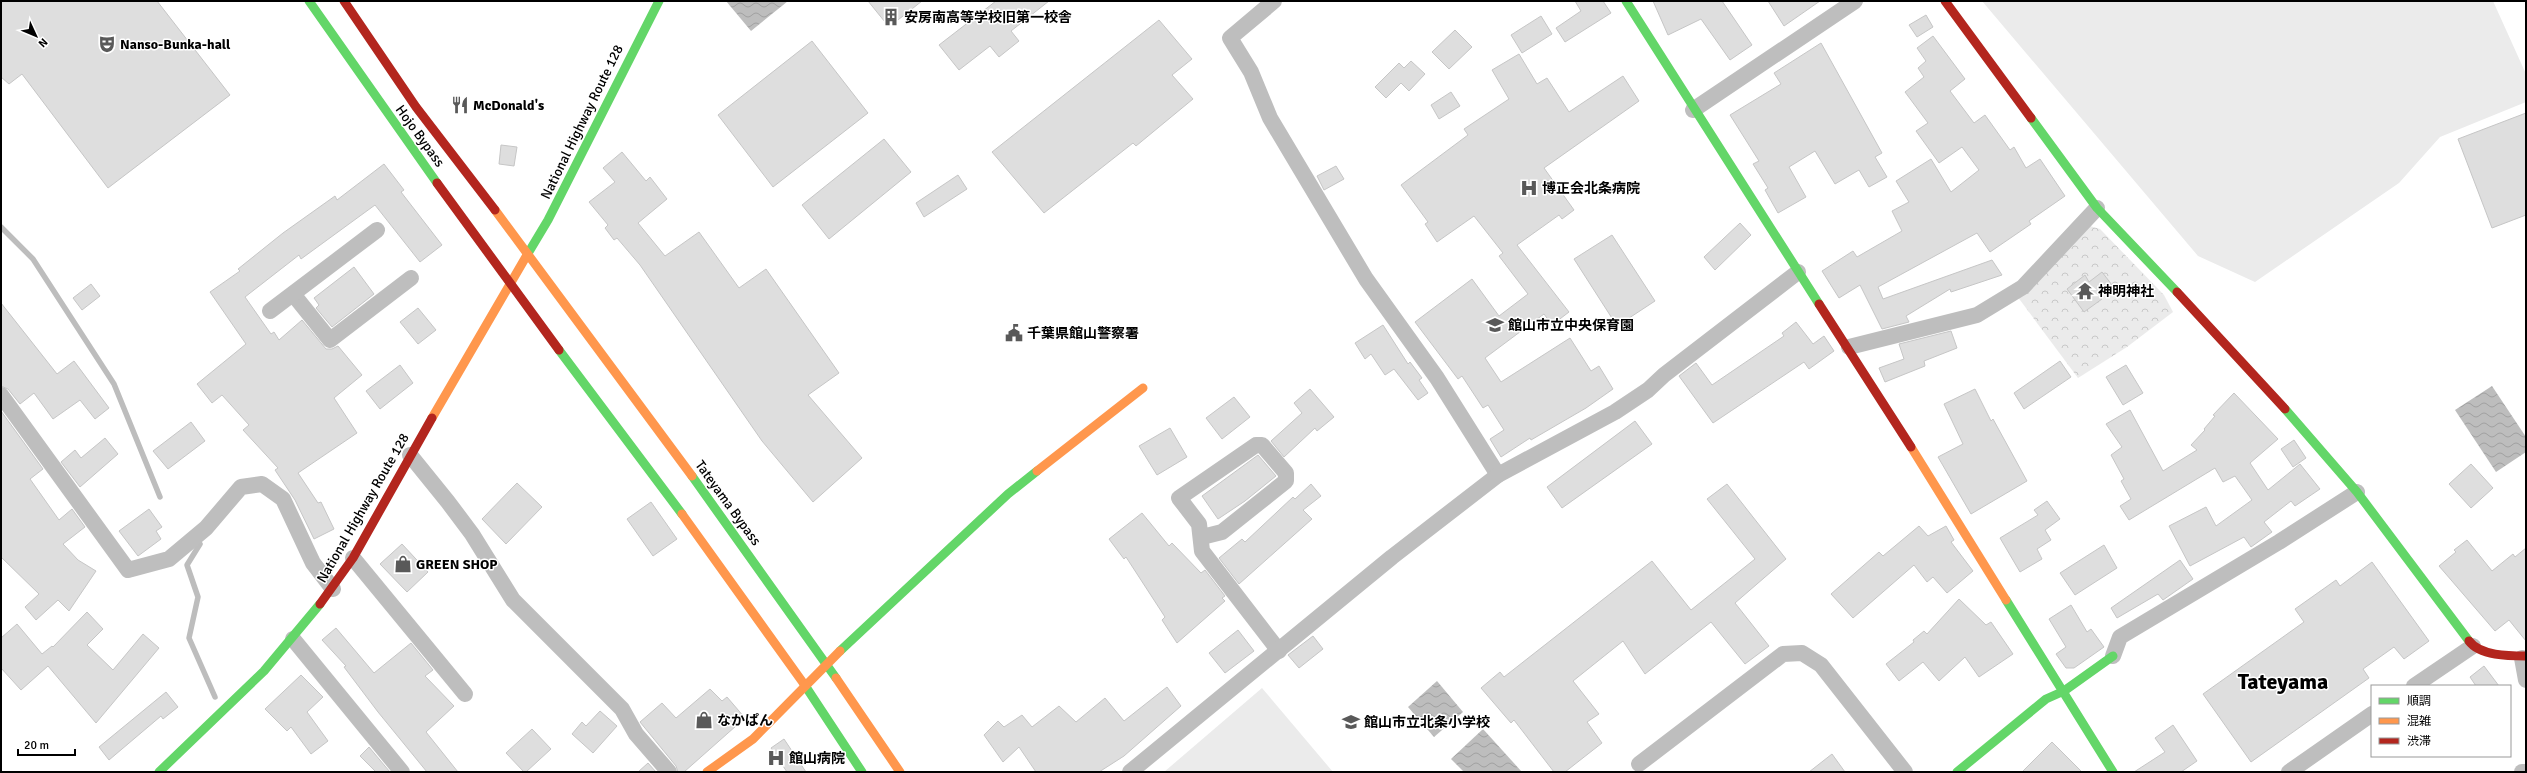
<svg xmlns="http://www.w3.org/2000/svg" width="2527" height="773" font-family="Signika,'Noto Sans JP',sans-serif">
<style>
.forest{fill:url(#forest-crowns)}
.green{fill:#ebebeb}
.water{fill:url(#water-waves)}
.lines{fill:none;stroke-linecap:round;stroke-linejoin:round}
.stream{stroke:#bdbdbd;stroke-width:5.5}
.building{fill:#dedede;stroke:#c6c6c6}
.street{stroke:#bebebe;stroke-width:16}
.fast{stroke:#63d668;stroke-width:9}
.slow{stroke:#ff974d;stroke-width:9}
.jam{stroke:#b3261e;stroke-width:9}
.labels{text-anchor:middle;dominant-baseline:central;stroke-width:3;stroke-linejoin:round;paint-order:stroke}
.poi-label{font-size:14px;font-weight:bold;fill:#000;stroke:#fff;text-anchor:start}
.street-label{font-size:14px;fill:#000;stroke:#fff}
.town-label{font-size:22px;font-weight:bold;fill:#000;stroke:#fff}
</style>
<defs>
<pattern id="forest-crowns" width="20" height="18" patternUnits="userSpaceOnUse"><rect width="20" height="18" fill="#ebebeb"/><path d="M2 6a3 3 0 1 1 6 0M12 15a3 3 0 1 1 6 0" fill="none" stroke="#c8c8c8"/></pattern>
<pattern id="water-waves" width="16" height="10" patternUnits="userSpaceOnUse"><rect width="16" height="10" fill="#bdbdbd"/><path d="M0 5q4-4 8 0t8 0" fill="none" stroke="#a1a1a1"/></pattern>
</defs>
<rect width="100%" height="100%" fill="#fff"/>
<polygon class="forest" points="2090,226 2100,229 2164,295 2173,312 2127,347 2078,378 2017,296"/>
<g class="green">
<polygon points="1982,1 2493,1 2526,74 2526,102 2440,137 2399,183 2255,282 2198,256"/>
<polygon points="1262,688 1333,772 1164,772"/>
</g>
<g class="water">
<polygon points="726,1 788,1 751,31"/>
<polygon points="2492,386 2526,437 2526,452 2496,472 2455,410"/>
<polygon points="1437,681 1463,712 1434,737 1408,707"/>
<polygon points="1483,729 1522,772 1464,772 1451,759"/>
</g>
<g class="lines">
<g class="stream">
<polyline points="1,227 33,259 114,384 160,497"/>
<polyline points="200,544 187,565 198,597 189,638 215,697"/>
</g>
</g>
<g class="building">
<polygon points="1,1 157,1 230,95 108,188 22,74 9,84 1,77"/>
<polygon points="868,1 922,1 889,27"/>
<polygon points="996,1 1049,1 1011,31 1019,41 999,57 990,46 959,70 939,45"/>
<polygon points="1575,1 1603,1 1611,13 1565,42 1556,28 1581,11"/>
<polygon points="1653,1 1722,1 1752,45 1730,60 1701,19 1668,35"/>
<polygon points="1768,1 1820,1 1784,26"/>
<polygon points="1926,15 1933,27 1917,37 1909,25"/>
<polygon points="1541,16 1552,34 1522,53 1511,35"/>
<polygon points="1159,20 1192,59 1172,75 1193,99 1136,146 1133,143 1044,213 992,152"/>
<polygon points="1455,30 1472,47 1449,69 1432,52"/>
<polygon points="1933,36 1965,79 1950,91 1974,123 1985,115 2010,150 2014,147 2026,168 2040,159 2065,196 2029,221 2031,224 1990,252 1977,233 1878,287 1883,299 1992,260 2002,275 1951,292 1950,289 1906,316 1909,322 1882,329 1860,285 1839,298 1822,271 1853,251 1857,257 1902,231 1892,211 1909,202 1896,181 1931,159 1951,192 1979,170 1962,147 1939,163 1916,131 1928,123 1905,92 1924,77 1918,68 1926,61 1917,48"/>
<polygon points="812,41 868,113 773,187 718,115"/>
<polygon points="1821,43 1882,153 1875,157 1887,177 1869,187 1859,170 1835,184 1815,151 1789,167 1806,197 1778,213 1765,190 1768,188 1753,164 1759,161 1730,115 1781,84 1774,73"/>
<polygon points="1519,54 1537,84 1547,78 1569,112 1623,76 1639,101 1544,168 1574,210 1562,219 1559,215 1517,245 1569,312 1552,325 1544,314 1485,358 1501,382 1570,338 1591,371 1599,366 1613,389 1586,408 1531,440 1530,438 1501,457 1490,439 1504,430 1488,405 1483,408 1462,376 1458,379 1415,322 1472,279 1499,316 1528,294 1499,256 1503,253 1474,216 1437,242 1425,224 1428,222 1401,185 1468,135 1464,129 1509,99 1492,70"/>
<polygon points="1411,61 1425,74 1409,91 1401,83 1386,98 1375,87 1399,63 1404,68"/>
<polygon points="1451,92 1460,106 1439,119 1431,105"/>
<polygon points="2526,113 2526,215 2492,228 2458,139"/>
<polygon points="884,139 911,172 829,239 802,205"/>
<polygon points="501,145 517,147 514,166 499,164"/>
<polygon points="622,152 646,181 650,177 667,199 638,223 665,256 699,232 739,288 766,269 839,373 808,395 862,458 813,502 762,441 640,265 617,238 614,240 605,228 608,225 589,202 615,182 603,168"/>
<polygon points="384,164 404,190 401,192 442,245 420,262 375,205 301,259 299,255 245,297 271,334 274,332 279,340 302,320 326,349 332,349 338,346 362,375 334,398 357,433 298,473 318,503 321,502 334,529 314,539 295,500 275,470 278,468 243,430 249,425 222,395 212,403 197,384 246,344 210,292 240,271 238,269 283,233 335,196 337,200"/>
<polygon points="1336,166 1344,179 1324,190 1317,176"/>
<polygon points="958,175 967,189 924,217 916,203"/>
<polygon points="1740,223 1751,235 1715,270 1704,257"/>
<polygon points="1612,235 1655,301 1617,326 1574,259"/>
<polygon points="354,267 374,294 332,327 316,308 319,305 314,298"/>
<polygon points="2102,272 2112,285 2099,294 2102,299 2084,312 2067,289 2085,275 2089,282"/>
<polygon points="91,284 100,296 82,310 73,298"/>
<polygon points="1,303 57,374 74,361 109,408 95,419 80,400 53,419 34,393 20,404 8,389 1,386"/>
<polygon points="418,308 436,330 418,344 400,322"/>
<polygon points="1796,322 1813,344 1824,336 1834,351 1809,369 1804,362 1713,423 1679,376 1696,363 1712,385 1784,336 1782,333"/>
<polygon points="1383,325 1408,364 1410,362 1422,378 1419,380 1428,393 1418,400 1394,369 1385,375 1371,354 1365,359 1355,343"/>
<polygon points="1951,331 1957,348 1924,361 1925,366 1885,382 1879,368 1904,359 1899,344"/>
<polygon points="2060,361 2071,377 2024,409 2014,393"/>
<polygon points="400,365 413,383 380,409 366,391"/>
<polygon points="2126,365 2143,393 2123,405 2106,377"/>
<polygon points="1310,389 1334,417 1317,431 1315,428 1284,457 1271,441 1302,413 1294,403"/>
<polygon points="1975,389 1991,421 1993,419 2027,481 1971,514 1938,457 1963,444 1944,404"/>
<polygon points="2234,393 2278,439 2250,463 2268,490 2300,464 2320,489 2295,506 2291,501 2264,522 2272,532 2251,547 2244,537 2190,566 2169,526 2206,507 2216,526 2252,500 2235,476 2223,482 2215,468 2129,520 2120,506 2131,499 2121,481 2124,479 2111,455 2122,447 2106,424 2130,410 2163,471 2197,450 2191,445 2205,430 2204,429 2215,416 2213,415"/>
<polygon points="1234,397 1250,417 1222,439 1206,418"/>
<polygon points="1,411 43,469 30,479 59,520 72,509 85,527 63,544 78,560 96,571 69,611 58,600 36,620 25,607 39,594 1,557"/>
<polygon points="1635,421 1652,444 1562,508 1547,487"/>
<polygon points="191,422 205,441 168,469 153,451"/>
<polygon points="1170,428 1187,457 1157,475 1139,446"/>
<polygon points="105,438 118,454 80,487 61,462 75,450 81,458"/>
<polygon points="2294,440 2306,458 2293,467 2281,449"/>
<polygon points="1258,455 1276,476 1245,501 1218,519 1202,496"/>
<polygon points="2471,464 2493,488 2471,508 2449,484"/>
<polygon points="517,483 542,507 506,544 482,519"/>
<polygon points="1311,484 1321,496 1303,510 1312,519 1239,584 1219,558 1242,539 1245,542 1293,497 1295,499"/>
<polygon points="1727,484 1786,559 1735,603 1769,646 1745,664 1711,622 1645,674 1623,641 1573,681 1599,714 1587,722 1602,743 1565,772 1554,772 1514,720 1511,723 1481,688 1500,672 1504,677 1652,561 1691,610 1755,559 1707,499"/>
<polygon points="2047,501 2060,519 2045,530 2051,540 2037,549 2042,559 2020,572 2000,538 2038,515 2034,510"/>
<polygon points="651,502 677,539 653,556 627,519"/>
<polygon points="149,509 162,527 156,531 161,539 138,556 119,531"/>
<polygon points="1142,513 1169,546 1172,543 1201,573 1205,570 1225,596 1222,598 1225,601 1177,643 1162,620 1165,617 1126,557 1124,559 1109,539"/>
<polygon points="1919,526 1928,536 1946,526 1954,540 1951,542 1973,571 1947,593 1933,577 1927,582 1914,565 1853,618 1831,594 1879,552 1883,556"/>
<polygon points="2467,540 2492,571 2513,554 2515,557 2526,548 2526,641 2509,620 2495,631 2439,566 2456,552 2454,550"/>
<polygon points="402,544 428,572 407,592 380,564"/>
<polygon points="2104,545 2117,568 2075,595 2060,573"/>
<polygon points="2180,560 2193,579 2163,600 2158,594 2117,618 2111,608"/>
<polygon points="2372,562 2429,641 2404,659 2394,647 2363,669 2369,678 2251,762 2203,694 2304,622 2295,609 2336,580 2340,586"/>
<polygon points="1959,599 1986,625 1991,622 2013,654 1979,677 1965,657 1939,681 1923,662 1899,681 1886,664 1914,642 1913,640 1924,631 1927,634"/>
<polygon points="2071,605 2087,632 2091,629 2104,647 2074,668 2066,668 2056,654 2066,647 2049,619"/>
<polygon points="87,612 103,629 87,645 113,670 143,634 159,648 96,723 48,666 21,690 1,668 1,638 17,624 42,654 52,646 53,647"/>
<polygon points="336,628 374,673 411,643 433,670 425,676 454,706 426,732 458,772 427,772 378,712 344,667 346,666 322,640"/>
<polygon points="1238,630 1254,651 1225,673 1209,653"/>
<polygon points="1313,636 1323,649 1299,668 1288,655"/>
<polygon points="2484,666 2499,686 2476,686 2470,677"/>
<polygon points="301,675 323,697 307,712 328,741 311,754 291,727 287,731 265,709"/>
<polygon points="1167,687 1181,706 1124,756 1099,772 1036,772 1019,747 1003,762 984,735 998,721 1004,727 1022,715 1032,727 1059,706 1076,722 1105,698 1124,721"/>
<polygon points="710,689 722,701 727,697 745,718 684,772 678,772 676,766 640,722 662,703 676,718"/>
<polygon points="166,692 178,707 163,719 161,716 109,760 99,747"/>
<polygon points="600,711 617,726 593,753 572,734 582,722 586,726"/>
<polygon points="2173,725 2197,761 2181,772 2134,772 2165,752 2155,738"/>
<polygon points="532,729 551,749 526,772 524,772 506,753"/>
<polygon points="784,739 806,772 787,772 771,748"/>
<polygon points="2052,742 2082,772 2022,772"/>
<polygon points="369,747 390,772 376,772 360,756"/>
<polygon points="1832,754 1845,772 1809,772"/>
<polygon points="648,763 656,772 638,772"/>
</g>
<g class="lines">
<g class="street">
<polyline points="1274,1 1230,38 1251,72 1270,118 1366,279 1437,378 1498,475"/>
<polyline points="1693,110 1855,1"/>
<polyline points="293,294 330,340 411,278"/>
<polyline points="270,311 377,230"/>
<polyline points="1849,347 1977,315 2023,287 2097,208"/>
<polyline points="1,395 128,570 169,559 206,528 241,487 262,484 283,499 313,563 333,589"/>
<polyline points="410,455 448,502 472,534 513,600 622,709 636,734 669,772"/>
<polyline points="1202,537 1222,532 1286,481 1286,473 1262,445 1256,445 1179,498 1199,524 1202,551 1279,651"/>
<polyline points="353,558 465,694"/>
<polyline points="293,639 402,772"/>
<polyline points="2113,656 2120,637 2279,542 2357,492"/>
<polyline points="2522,658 2526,680"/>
<polyline points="2414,686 2473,646"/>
<polyline points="1639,764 1783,654 1802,653 1821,665 1905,772"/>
<polyline points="1130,772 1392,557 1498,475 1615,412 1648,390 1664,375 1798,272"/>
<polyline points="2289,772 2372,714"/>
<polyline points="2522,772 2526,772"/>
</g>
<g class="fast">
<polyline points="309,1 437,183"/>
<polyline points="1626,1 1819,304"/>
<polyline points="2031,118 2097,208 2177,292"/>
<polyline points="527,255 548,220 659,1"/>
<polyline points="559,350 682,514"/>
<polyline points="2285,409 2357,492 2469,641"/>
<polyline points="692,476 836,678"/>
<polyline points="2006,600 2113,772"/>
<polyline points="840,651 1008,494 1037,471"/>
<polyline points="804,684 862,772"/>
<polyline points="159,772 264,671 320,604"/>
<polyline points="1957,772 2046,699 2064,691 2113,656"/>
</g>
<g class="slow">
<polyline points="495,210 692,476"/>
<polyline points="432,418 527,255"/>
<polyline points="1911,447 2006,600"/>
<polyline points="1037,471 1143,388"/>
<polyline points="682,514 804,684"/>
<polyline points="836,678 900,772"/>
<polyline points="707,772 753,739 840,651"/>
</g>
<g class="jam">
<polyline points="344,1 416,107 495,210"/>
<polyline points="1945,1 2031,118"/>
<polyline points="437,183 559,350"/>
<polyline points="2177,292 2285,409"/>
<polyline points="1819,304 1911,447"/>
<polyline points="320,604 353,558 432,418"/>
<path d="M2469,641C2480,656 2509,656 2526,656"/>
</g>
</g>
<defs>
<g id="building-bare" transform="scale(1.38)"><path d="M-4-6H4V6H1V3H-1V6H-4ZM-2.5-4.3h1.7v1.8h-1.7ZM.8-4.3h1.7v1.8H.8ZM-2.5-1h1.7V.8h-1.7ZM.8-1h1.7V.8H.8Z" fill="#595959" stroke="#fff" stroke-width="2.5" paint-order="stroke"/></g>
<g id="theatre-bare" transform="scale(1.38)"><path d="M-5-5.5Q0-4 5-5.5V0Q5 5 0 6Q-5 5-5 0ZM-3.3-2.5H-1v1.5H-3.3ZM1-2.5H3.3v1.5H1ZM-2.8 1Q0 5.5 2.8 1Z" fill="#595959" stroke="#fff" stroke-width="2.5" paint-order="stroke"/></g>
<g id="restaurant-bare" transform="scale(1.38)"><path d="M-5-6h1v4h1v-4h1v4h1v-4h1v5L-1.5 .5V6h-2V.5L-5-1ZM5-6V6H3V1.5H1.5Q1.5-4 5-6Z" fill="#595959" stroke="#fff" stroke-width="2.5" paint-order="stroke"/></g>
<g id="hospital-bare" transform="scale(1.38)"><path d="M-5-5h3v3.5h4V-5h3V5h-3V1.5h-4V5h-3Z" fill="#595959" stroke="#fff" stroke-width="2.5" paint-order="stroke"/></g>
<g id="temple-bare" transform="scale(1.38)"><path d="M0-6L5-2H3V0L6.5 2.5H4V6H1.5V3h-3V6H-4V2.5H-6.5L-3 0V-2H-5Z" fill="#595959" stroke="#fff" stroke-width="2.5" paint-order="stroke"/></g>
<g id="school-bare" transform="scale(1.38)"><path d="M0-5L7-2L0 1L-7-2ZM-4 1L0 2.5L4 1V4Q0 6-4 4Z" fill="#595959" stroke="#fff" stroke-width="2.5" paint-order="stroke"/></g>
<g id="civic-bare" transform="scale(1.38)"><path d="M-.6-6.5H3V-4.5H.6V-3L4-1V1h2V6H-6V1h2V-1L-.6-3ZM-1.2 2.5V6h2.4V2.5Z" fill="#595959" stroke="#fff" stroke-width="2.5" paint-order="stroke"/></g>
<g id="shop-bare" transform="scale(1.38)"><path d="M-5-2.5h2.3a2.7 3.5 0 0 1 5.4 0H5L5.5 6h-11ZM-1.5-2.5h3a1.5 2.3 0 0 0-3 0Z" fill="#595959" stroke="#fff" stroke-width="2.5" paint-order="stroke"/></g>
</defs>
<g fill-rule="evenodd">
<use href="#building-bare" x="891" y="17"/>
<use href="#theatre-bare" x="107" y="44"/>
<use href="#restaurant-bare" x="460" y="105"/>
<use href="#hospital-bare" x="1529" y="188"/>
<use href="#temple-bare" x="2085" y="291"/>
<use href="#school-bare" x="1495" y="325"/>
<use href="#civic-bare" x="1014" y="333"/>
<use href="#shop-bare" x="403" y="564"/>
<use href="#shop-bare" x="704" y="720"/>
<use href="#school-bare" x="1351" y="722"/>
<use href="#hospital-bare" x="776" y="758"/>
</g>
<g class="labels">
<g class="poi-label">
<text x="904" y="17">安房南高等学校旧第一校舎</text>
<text x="120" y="44">Nanso-Bunka-hall</text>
<text x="473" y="105">McDonald's</text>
<text x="1542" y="188">博正会北条病院</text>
<text x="2098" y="291">神明神社</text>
<text x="1508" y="325">館山市立中央保育園</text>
<text x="1027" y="333">千葉県館山警察署</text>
<text x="416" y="564">GREEN SHOP</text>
<text x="717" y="720">なかぱん</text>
<text x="1364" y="722">館山市立北条小学校</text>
<text x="789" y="758">館山病院</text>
</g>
<g class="street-label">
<text transform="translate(582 122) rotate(-64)">National Highway Route 128</text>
<text transform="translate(420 136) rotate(54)">Hojo Bypass</text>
<text transform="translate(728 503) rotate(54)">Tateyama Bypass</text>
<text transform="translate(363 508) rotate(-60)">National Highway Route 128</text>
</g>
<g class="town-label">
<text x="2283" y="681">Tateyama</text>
</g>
</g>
<rect width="2527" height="773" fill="none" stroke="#000000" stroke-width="4"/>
<rect x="2371" y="685" width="140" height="72" fill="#ffffff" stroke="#999999"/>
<rect x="2379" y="698" width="20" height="6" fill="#63d668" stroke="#999999"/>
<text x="2407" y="705" font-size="12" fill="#000000">順調</text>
<rect x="2379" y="718" width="20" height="6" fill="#ff974d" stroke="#999999"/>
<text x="2407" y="725" font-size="12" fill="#000000">混雑</text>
<rect x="2379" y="738" width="20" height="6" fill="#b3261e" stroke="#999999"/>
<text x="2407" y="745" font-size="12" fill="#000000">渋滞</text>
<g transform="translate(36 36) rotate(134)" stroke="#ffffff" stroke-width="3" paint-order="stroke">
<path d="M0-3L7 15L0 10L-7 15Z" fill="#000000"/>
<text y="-6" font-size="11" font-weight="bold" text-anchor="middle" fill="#000000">N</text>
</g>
<path d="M18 749v6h57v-6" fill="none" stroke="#000000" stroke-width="2"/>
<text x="24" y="749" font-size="12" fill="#000000" stroke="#ffffff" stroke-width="3" paint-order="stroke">20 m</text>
</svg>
